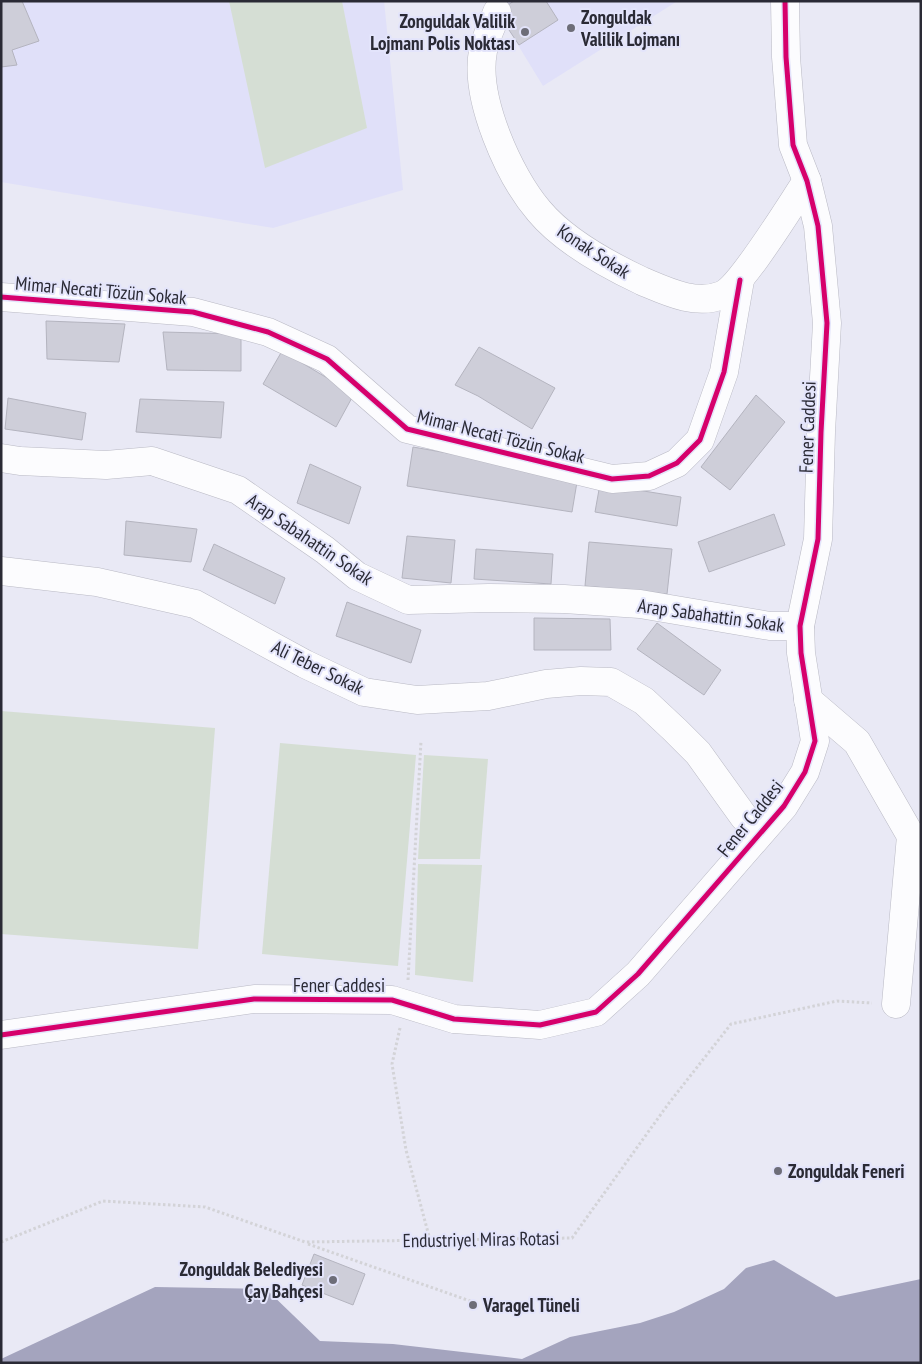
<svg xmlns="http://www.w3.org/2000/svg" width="922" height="1364" font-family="'PT Sans Narrow',sans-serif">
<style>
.built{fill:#e0e0f9}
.green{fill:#d5ded4}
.water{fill:#a4a4be}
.building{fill:#ceced9;stroke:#b4b4bf}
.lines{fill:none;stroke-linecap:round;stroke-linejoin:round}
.minor-casing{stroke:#b9b9c4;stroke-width:29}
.path{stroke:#d3d3d7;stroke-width:3;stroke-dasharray:2.5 2.5;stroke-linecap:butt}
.minor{stroke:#fcfcfe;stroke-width:28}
.cycleway-casing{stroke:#e3e4fb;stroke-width:8}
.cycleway{stroke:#d6006c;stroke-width:5}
.poi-dot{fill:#6d6d78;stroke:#e3e4fb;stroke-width:2}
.labels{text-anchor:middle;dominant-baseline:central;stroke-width:4;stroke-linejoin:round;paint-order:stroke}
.poi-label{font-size:19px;font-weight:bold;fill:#2a2a35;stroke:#e3e4fb;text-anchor:start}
.street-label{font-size:19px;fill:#2a2a35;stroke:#e3e4fb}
</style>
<rect width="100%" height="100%" fill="#e9e9f5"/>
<g class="built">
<polygon points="1,1 384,1 403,190 273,228 1,182"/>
<polygon points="491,1 683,1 676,2 543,86"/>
</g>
<g class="green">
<polygon points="229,1 342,1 367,128 265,168"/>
<polygon points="1,711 215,728 198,949 1,934"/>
<polygon points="280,743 416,755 398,966 262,954"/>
<polygon points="424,755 488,759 480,859 418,859"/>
<polygon points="418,864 482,865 473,982 415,975"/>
</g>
<polygon class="water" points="774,1260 836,1297 921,1279 921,1363 1,1363 1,1359 155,1287 266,1289 320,1341 393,1344 522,1359 570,1337 640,1323 674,1312 724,1289 746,1268"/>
<g class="building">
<polygon points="1,1 22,1 39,41 12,50 17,65 1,67"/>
<polygon points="514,1 546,1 558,20 519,45 497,12"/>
<polygon points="46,321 125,324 119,362 47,359"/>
<polygon points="163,332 241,334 241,371 167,370"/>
<polygon points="479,347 555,388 532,429 478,396 455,385"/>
<polygon points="282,351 354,394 336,427 263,384"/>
<polygon points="756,395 785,422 730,490 701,467"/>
<polygon points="8,398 86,413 82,440 5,429"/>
<polygon points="140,399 224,402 221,438 136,432"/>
<polygon points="413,447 578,476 572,512 407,486"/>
<polygon points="310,464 361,487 349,524 297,503"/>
<polygon points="600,484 681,497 677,526 595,512"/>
<polygon points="774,514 785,545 709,572 698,542"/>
<polygon points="126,521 197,529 191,562 124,555"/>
<polygon points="407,536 455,540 451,583 402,578"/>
<polygon points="589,542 672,549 667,594 585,586"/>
<polygon points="214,544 285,578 275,604 203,570"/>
<polygon points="476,549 553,554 551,584 474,579"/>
<polygon points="347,602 421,630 411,663 336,636"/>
<polygon points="534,618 610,619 611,650 534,650"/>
<polygon points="657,623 721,670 704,695 637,649"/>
<polygon points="314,1254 365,1274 353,1305 302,1285"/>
</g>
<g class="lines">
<g class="minor-casing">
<g id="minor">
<path d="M497,12C493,24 485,38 483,51C474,98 509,176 539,211C564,241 608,265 642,281C666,291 696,306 722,295C741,287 792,203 807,181"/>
<polyline points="1,297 193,312 268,332 327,359 407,429 612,479 649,476 677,463 700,440 724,372 740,280"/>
<polyline points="1,458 20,461 106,465 152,461 238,490 325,550 357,576 408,600 489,598 564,599 640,604 770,626 800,626"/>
<polyline points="1,571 97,582 195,604 305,664 364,692 417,700 488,696 546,684 581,681 611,682 644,701 675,730 698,753 744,817 762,830"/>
<polyline points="808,700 857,742 911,836 896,1004"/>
<polyline points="1,1035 254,999 392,1000 454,1019 540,1025 596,1012 638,974 784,806 805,772 815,741 801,653 800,626 818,539 821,432 827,323 818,226 807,181 793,145 786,57 785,1"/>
</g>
</g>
<g class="path">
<polyline points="408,980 421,741"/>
<polyline points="400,1028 392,1064 406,1150 430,1240"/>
<polyline points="1,1242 103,1201 205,1207 305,1242 572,1238 669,1103 731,1024 837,1001 872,1003"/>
<polyline points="308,1244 473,1302"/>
</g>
<use href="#minor" class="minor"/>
<g class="cycleway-casing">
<g id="cycleway">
<polyline points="1,297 193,312 268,332 327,359 407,429 612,479 649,476 677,463 700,440 724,372 740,280"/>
<polyline points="1,1035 254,999 392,1000 454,1019 540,1025 596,1012 638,974 784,806 805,772 815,741 801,653 800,626 818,539 821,432 827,323 818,226 807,181 793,145 786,57 785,1"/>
</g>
</g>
<use href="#cycleway" class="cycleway"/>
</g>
<g class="poi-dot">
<circle cx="571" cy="28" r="5"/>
<circle cx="525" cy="32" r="5"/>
<circle cx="778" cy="1171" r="5"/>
<circle cx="333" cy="1280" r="5"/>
<circle cx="473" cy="1305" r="5"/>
</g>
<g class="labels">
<g class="poi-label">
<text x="581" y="17">Zonguldak<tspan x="581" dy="22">Valilik Lojmanı</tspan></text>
<text x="515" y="21" text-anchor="end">Zonguldak Valilik<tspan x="515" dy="22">Lojmanı Polis Noktası</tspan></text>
<text x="788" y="1171">Zonguldak Feneri</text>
<text x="323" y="1269" text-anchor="end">Zonguldak Belediyesi<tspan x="323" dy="22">Çay Bahçesi</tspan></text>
<text x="483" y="1305">Varagel Tüneli</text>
</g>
<g class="street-label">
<text transform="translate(594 251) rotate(33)">Konak Sokak</text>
<text transform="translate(101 290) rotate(5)">Mimar Necati Tözün Sokak</text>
<text transform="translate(807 427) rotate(-88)">Fener Caddesi</text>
<text transform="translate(501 436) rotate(14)">Mimar Necati Tözün Sokak</text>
<text transform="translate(310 539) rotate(34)">Arap Sabahattin Sokak</text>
<text transform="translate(711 615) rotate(8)">Arap Sabahattin Sokak</text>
<text transform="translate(318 667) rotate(26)">Ali Teber Sokak</text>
<text transform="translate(750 818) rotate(-51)">Fener Caddesi</text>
<text x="339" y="985">Fener Caddesi</text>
<text transform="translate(481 1239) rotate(-1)">Endustriyel Miras Rotasi</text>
</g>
</g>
<rect width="922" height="1364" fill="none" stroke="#2a2a35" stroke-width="5"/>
</svg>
